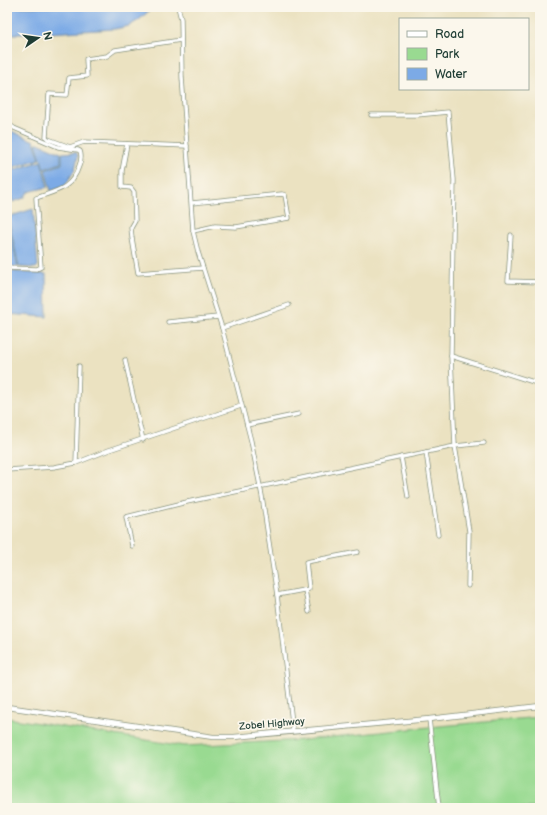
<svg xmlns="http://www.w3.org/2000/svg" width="547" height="815" font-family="'Balsamiq Sans',sans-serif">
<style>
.green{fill:#99da91;stroke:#5c8c62}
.water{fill:#7caae6;stroke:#4e748d}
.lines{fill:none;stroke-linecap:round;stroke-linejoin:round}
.minor-casing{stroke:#85907a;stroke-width:5}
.major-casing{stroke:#85907a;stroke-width:6}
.minor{stroke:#fff;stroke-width:3.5}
.major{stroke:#fff;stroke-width:4.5}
.labels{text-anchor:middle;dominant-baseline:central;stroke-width:3.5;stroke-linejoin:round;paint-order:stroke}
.street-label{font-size:10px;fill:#1f3d34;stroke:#fbf7ec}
</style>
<rect width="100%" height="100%" fill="#fbf7ec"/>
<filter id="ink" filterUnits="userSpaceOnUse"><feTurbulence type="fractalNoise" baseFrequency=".025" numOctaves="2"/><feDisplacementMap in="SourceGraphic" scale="8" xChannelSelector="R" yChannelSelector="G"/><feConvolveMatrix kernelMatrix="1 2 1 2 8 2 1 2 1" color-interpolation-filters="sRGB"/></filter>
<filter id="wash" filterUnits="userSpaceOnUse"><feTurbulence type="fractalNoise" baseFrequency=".012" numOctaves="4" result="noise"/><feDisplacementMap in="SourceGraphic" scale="16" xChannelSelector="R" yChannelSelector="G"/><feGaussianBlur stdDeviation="0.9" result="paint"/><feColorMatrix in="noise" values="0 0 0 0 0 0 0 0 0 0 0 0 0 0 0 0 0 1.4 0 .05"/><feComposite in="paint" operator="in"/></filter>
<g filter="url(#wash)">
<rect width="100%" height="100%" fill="#ebe2c1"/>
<polygon class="green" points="540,717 540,808 7,808 7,718 184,746 304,740 429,727"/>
<g class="water">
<polygon points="7,7 153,7 139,20 129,26 115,29 32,34 7,34"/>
<polygon points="7,129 34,141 40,159 7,169"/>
<polygon points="36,143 38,143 61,153 61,163 44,169"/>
<polygon points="76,152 78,156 75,169 65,186 51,191 45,170 62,164 62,153"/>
<polygon points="41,161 48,187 28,192 24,198 13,202 7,185 7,172"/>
<polygon points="33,209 38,266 36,268 19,267 8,217"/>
<polygon points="7,218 18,267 7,266"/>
<polygon points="7,271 46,274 47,317 7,314"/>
</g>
</g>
<g filter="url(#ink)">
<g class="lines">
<g class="minor-casing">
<g id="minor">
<polyline points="178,7 181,19 182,77 193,231 198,252 222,328 251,441 262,496 277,595 293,731"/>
<polyline points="181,40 115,50 107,56 86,59 87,76 69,78 67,95 49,94 46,137 48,139 70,147 84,142 187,146"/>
<path d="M7,123L14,128L58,147L78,150L80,151C82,156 81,161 79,166C72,189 56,191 36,198L41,267L37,269L7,268"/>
<polyline points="127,144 122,171 122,187 131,188 134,192 135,221 131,228 132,238 138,273 203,268"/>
<polyline points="192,203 282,194 285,195 289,218 236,227 215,226 193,231"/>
<polyline points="511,235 508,281 540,282"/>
<polyline points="168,322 218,317"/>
<polyline points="222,328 289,305"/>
<polyline points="451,356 540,384"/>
<polyline points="125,360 143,440"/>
<polyline points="247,425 299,414"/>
<polyline points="426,452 438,535"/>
<polyline points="401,457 408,497"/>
<polyline points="76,463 79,366"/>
<polyline points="7,470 54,467 76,463 109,450 241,406"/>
<polyline points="132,546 126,517 187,502 455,446 451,356 454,180 448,112 417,115 371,115"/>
<polyline points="468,586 469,531 455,446 484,443"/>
<polyline points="305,590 309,612"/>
<polyline points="277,595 309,589 306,562 358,552"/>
<polyline points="429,719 439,808"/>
</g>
</g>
<g class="major-casing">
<polyline id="major" points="7,707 213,737 234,737 429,719 540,706"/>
</g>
<use href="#minor" class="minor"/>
<use href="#major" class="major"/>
</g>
</g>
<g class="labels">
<g class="street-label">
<text transform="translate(272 724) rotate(-5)">Zobel Highway</text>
</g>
</g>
<rect width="547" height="815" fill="none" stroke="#fbf7ec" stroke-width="24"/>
<rect x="399" y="18" width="130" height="72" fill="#fbf7ec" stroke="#a3ada2"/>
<rect x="407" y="31" width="20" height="6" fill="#ffffff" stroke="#a3ada2"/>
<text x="435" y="38" font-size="12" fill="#1f3d34">Road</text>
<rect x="407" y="48" width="20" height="12" fill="#99da91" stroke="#a3ada2"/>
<text x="435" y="58" font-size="12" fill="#1f3d34">Park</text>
<rect x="407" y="68" width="20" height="12" fill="#7caae6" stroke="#a3ada2"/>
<text x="435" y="78" font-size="12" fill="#1f3d34">Water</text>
<g transform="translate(38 38) rotate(77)" stroke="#fbf7ec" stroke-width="3" paint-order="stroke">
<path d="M0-3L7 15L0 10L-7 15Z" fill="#1f3d34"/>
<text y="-6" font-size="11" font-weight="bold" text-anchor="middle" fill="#1f3d34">N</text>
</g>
</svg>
